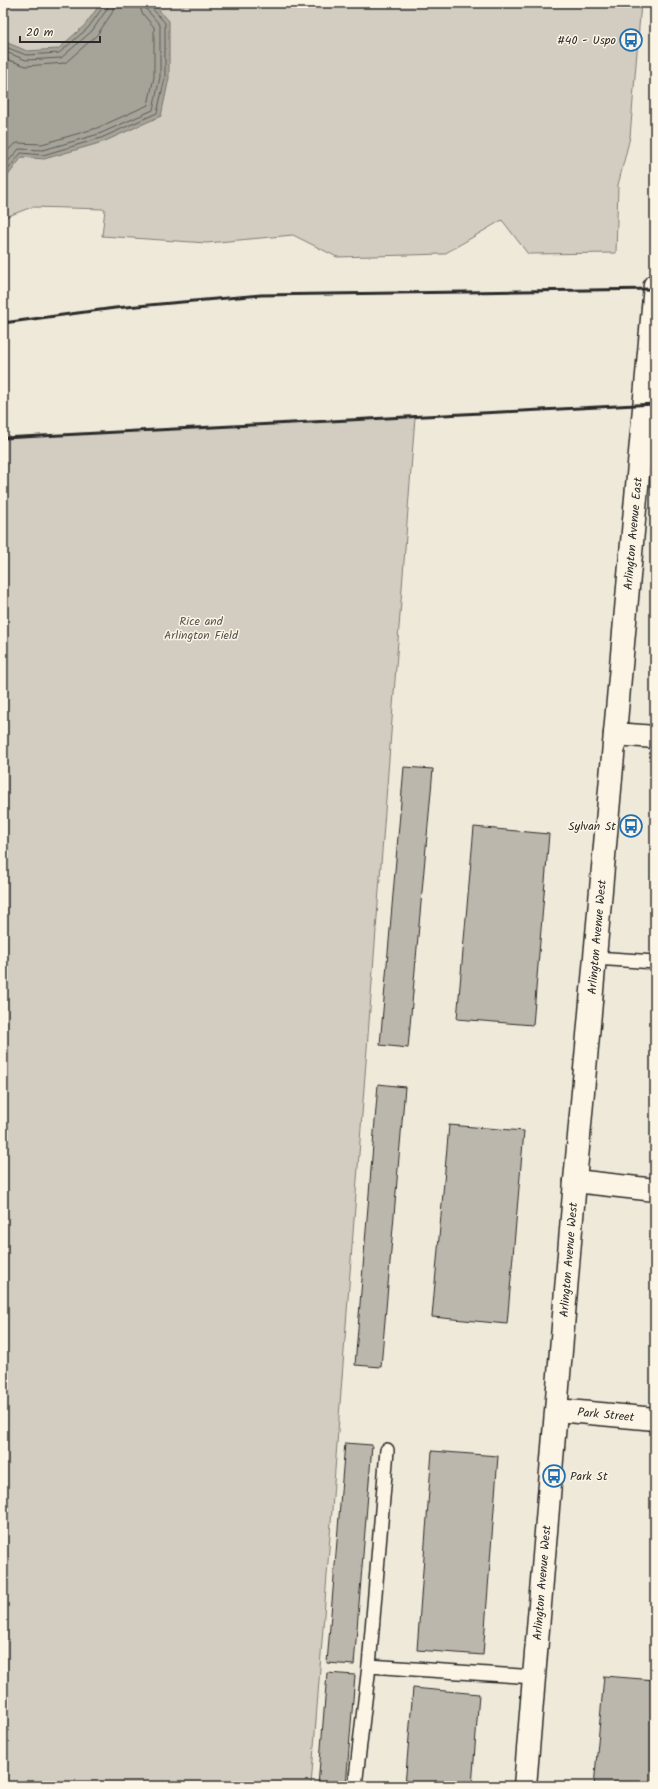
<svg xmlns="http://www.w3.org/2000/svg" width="658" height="1789" font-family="Kalam,sans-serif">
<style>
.green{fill:#d2cdc0;stroke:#7e7c76}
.water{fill:#a6a399;stroke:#75736d}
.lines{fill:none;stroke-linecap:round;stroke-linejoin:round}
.shore{stroke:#5c5b57;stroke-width:1}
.building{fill:#bcb7ac;stroke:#2b2b2b}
.service-casing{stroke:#2b2b2b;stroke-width:16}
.minor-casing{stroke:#2b2b2b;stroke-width:25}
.tertiary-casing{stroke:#2b2b2b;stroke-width:25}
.service{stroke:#fcf5e5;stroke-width:13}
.minor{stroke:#fcf5e5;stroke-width:22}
.tertiary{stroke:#fcf5e5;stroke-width:22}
.rail{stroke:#2b2b2b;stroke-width:3}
.labels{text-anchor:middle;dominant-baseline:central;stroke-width:3;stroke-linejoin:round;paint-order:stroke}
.poi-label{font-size:12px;fill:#2b2b2b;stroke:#fcf5e5;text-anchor:end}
.street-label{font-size:12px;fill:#2b2b2b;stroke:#fcf5e5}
.park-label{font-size:12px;fill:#555450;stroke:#fcf5e5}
</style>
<rect width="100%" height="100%" fill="#efe9da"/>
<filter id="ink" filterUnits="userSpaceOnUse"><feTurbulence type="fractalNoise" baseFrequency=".025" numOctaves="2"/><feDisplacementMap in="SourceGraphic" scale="8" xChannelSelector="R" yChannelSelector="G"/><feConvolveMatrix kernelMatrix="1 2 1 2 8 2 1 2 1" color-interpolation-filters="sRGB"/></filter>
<g filter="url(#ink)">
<g class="green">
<polygon points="3,3 641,3 630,137 618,185 616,253 528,254 502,220 444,254 337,257 293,235 207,243 102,236 105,209 32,207 3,218"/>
<polygon points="415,417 311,1786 3,1786 3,438"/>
</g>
<polygon class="water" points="101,3 153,3 169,21 169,78 161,116 103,142 44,159 22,157 3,182 3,41 27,51 58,49 85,25"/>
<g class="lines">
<g class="shore">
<polyline points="3,46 26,55 59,53 88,28 103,7 104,3"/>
<polyline points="3,51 26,60 61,58 92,31 107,9 109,3"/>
<polyline points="3,58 26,66 65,63 97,35 112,13 115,3"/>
<polyline points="3,157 11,147 17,143 42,144 97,128 148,105 154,77 154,27 142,13 139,3"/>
<polyline points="3,167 19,149 43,150 99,134 153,110 160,77 160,25 147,10 145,3"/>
<polyline points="3,176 21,153 43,155 101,138 157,113 165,78 165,23 151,7 150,3"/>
</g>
</g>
<g class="building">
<polygon points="404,767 433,769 408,1048 380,1045"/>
<polygon points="474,827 549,834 533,1025 457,1019"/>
<polygon points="378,1084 405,1087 381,1367 355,1365"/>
<polygon points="449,1125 524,1131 507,1324 432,1317"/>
<polygon points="345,1443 372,1445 354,1665 327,1663"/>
<polygon points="432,1451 498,1456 483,1655 417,1650"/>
<polygon points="327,1673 355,1675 346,1786 318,1786"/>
<polygon points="604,1676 655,1680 655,1786 594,1786"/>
<polygon points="413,1688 479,1694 472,1786 405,1786"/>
</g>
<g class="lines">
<g class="service-casing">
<g id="service">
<polyline points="595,958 655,962"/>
<polyline points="369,1666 535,1677"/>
<polyline points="355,1786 369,1666 387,1450"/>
</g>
</g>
<g class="minor-casing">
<g id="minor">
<polyline points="615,734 655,737"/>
<polyline points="575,1181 655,1190"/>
<path id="s1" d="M557,1410L655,1419"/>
</g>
</g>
<g class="tertiary-casing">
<g id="tertiary">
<path id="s2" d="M525,1786L575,1181L655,285"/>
</g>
</g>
<use href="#service" class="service"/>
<use href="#minor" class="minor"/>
<use href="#tertiary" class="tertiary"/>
<g class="rail">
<polyline points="3,323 115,308 261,295 655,289"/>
<polyline points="3,438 655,404"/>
</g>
</g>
</g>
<defs>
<g id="bus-ring" transform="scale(1.15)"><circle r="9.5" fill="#fcf5e5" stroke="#1f6fb2" stroke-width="1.5"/><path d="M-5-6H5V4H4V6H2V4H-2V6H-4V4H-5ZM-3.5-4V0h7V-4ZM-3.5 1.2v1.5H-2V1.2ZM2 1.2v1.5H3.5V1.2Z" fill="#1f6fb2"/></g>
</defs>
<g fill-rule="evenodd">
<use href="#bus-ring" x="631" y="40"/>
<use href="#bus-ring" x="631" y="826"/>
<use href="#bus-ring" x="554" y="1476"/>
</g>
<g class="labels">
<g class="poi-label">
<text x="616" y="40">#40 - Uspo</text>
<text x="616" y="826">Sylvan St</text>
<text x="570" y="1476" text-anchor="start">Park St</text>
</g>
<g class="street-label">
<text stroke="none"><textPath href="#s2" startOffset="1257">Arlington Avenue East</textPath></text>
<text stroke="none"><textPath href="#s2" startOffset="852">Arlington Avenue West</textPath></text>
<text stroke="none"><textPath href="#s2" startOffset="528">Arlington Avenue West</textPath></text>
<text stroke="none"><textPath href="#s1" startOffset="49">Park Street</textPath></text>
<text stroke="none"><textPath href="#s2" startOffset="204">Arlington Avenue West</textPath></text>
</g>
<g class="park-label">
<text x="201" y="621">Rice and<tspan x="201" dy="14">Arlington Field</tspan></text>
</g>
</g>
<rect width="658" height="1789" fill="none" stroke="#fcf5e5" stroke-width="16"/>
<rect x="8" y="8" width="642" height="1773" fill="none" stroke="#2b2b2b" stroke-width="1.5" filter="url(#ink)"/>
<path d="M20 36v6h80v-6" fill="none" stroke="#2b2b2b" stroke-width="2"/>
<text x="26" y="36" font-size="12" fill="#2b2b2b" stroke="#fcf5e5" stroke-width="3" paint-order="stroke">20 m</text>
</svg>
